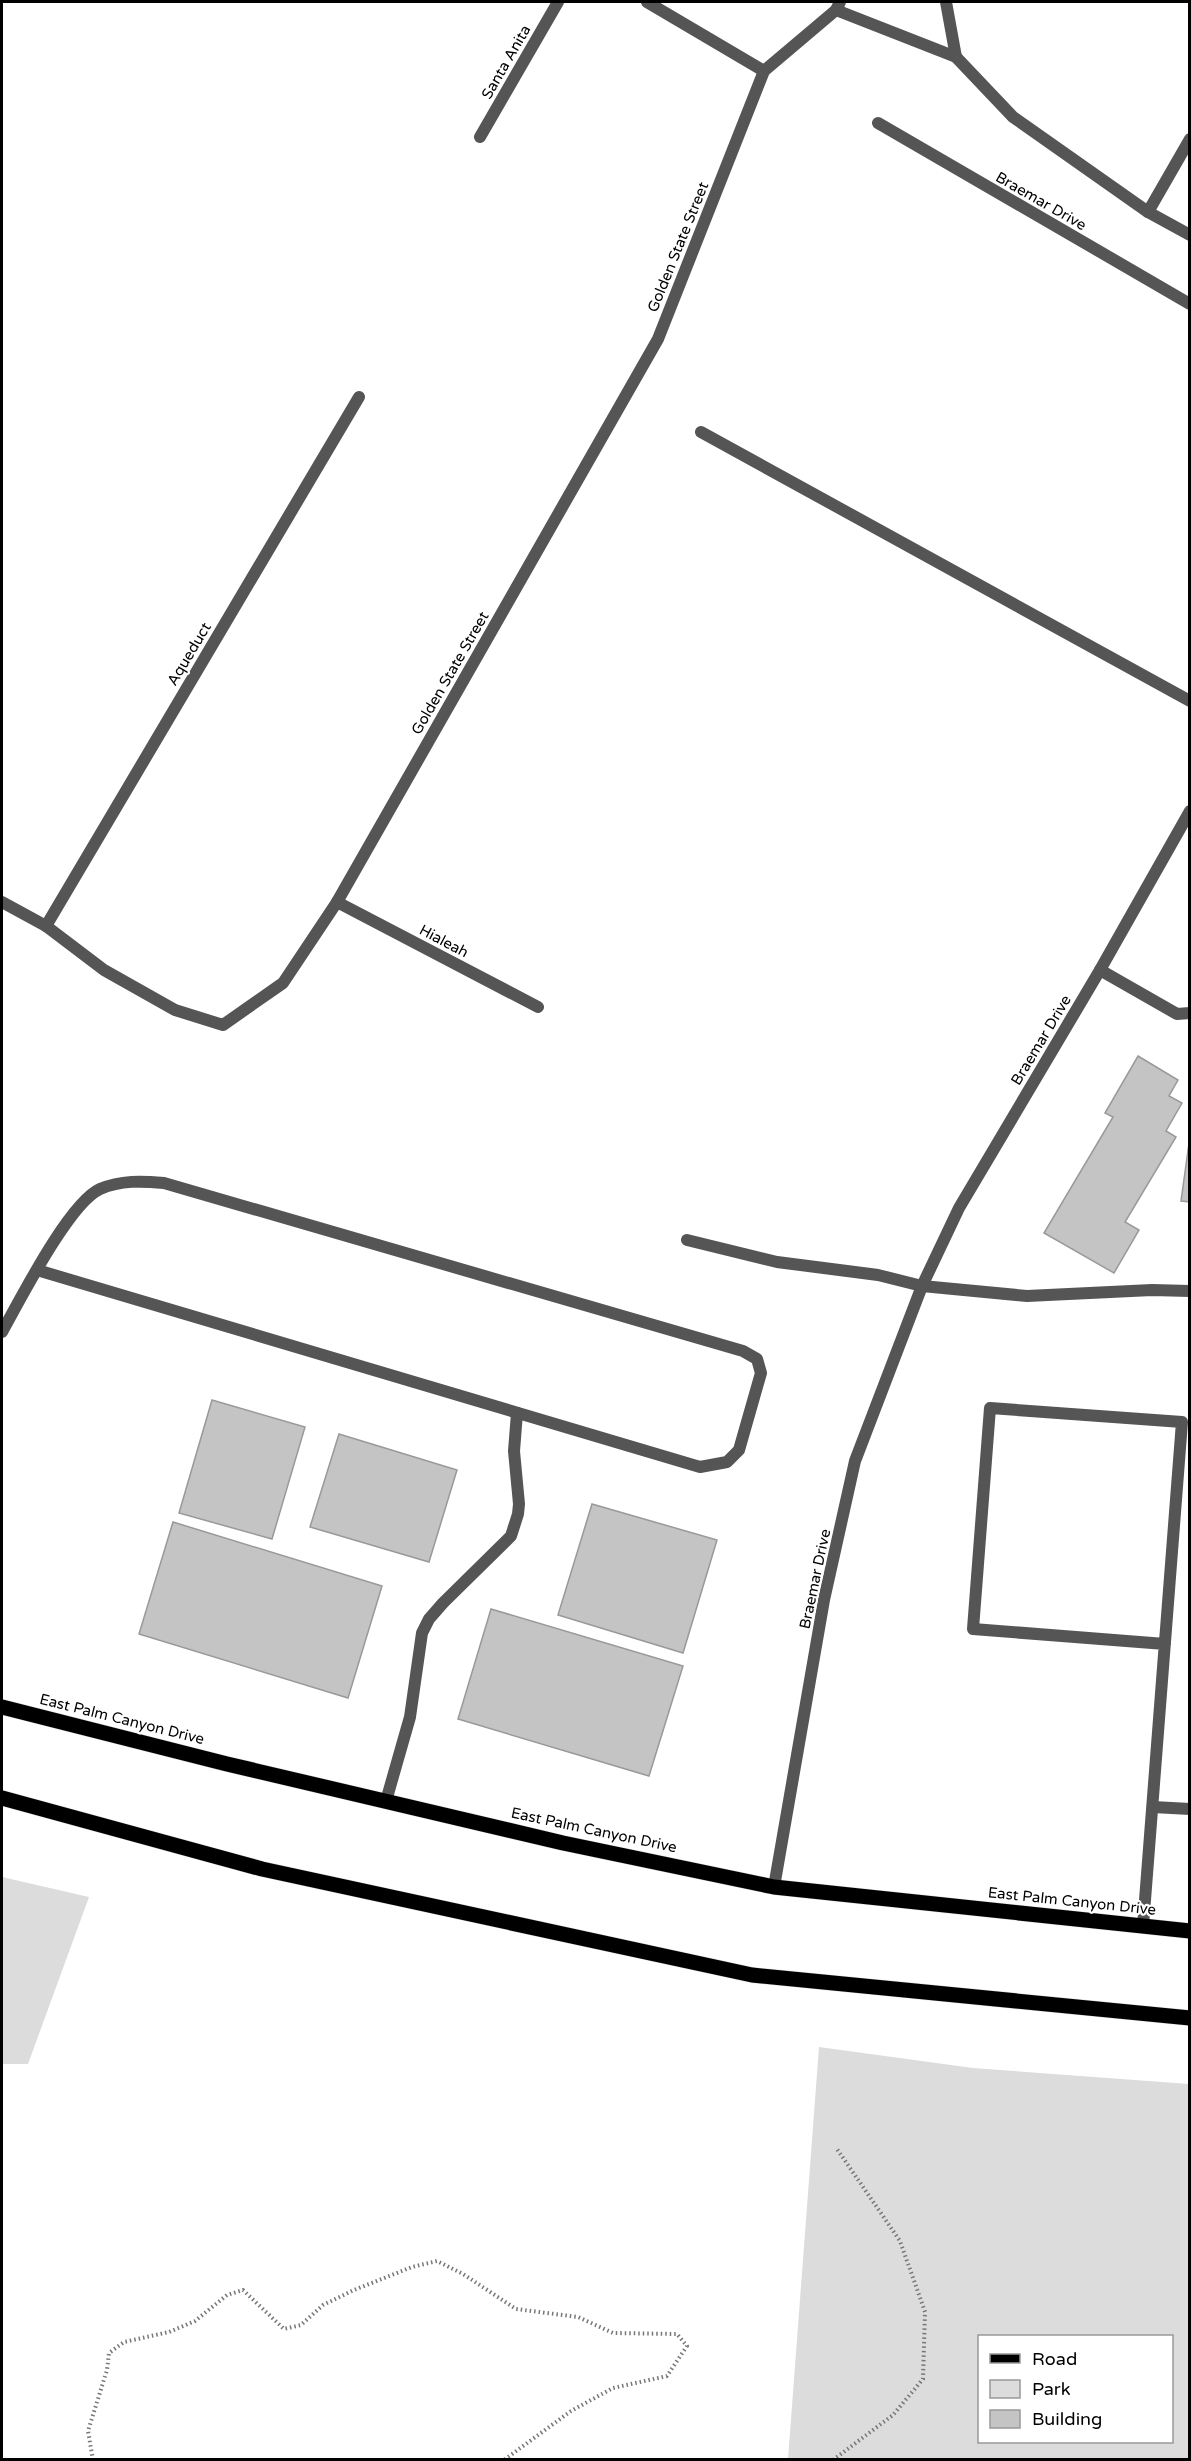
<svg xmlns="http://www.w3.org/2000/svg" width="1191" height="2461" font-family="'Varela Round',sans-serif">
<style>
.green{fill:#dcdcdc;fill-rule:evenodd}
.building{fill:#c4c4c4;stroke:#999;stroke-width:1.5}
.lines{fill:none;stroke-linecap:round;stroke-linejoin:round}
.primary-casing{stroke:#dbdbdb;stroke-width:16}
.path{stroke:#777;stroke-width:4;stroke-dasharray:1.5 3;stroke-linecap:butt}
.service{stroke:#555;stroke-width:12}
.minor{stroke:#555;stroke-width:12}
.primary{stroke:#000;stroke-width:15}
.labels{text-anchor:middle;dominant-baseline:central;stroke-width:4.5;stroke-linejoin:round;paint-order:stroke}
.street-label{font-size:15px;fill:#000;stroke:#fff}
</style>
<rect width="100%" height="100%" fill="#fff"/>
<g class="green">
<polygon points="2,1877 89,1897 28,2064 2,2064"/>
<path d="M819,2047L973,2068L1189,2084V2459H788ZM980,2336H1172V2442H980Z"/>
</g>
<g class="building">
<polygon points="1138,1056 1178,1080 1169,1096 1182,1103 1166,1131 1176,1137 1125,1222 1139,1230 1114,1273 1044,1233 1113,1117 1105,1113"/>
<polygon points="1190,1136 1190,1202 1181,1201"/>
<polygon points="212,1400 305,1427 272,1539 179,1513"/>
<polygon points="339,1434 457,1470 429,1562 310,1527"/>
<polygon points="592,1504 717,1540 683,1653 558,1615"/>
<polygon points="173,1522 382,1586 348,1698 139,1634"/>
<polygon points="491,1609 683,1666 649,1776 458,1719"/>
</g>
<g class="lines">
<g class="primary-casing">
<g id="primary">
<polyline points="2,1707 227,1764 563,1843 774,1887 1190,1931"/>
<polyline points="2,1798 262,1869 752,1975 1190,2018"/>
</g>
</g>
<g class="path">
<polyline points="93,2460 88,2431 107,2370 109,2353 124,2342 169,2332 195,2321 227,2295 243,2290 284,2329 301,2325 323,2305 354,2290 412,2267 437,2261 463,2274 516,2309 578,2317 613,2333 677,2334 687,2346 667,2376 613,2388 571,2411 504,2460"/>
<polyline points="833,2460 893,2415 923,2379 925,2312 900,2241 837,2149"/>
</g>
<g class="service">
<polyline points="701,432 1190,701"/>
<polyline points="1100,970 1177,1014 1190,1013"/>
<path d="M2,1332C20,1300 69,1203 100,1189C121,1180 142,1181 164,1183L743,1351L757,1359L761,1373L739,1450L727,1462L700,1467L37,1270"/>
<polyline points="386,1801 410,1717 422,1633 429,1619 443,1603 511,1536 518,1514 519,1504 514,1451 517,1413"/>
<polyline points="1153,1807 1190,1809"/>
<polyline points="1143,1926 1182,1422 990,1408 973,1629 1165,1644"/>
</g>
<g class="minor">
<polyline points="647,2 764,71"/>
<polyline points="946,2 956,57"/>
<polyline points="836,10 956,57 1013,117 1148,212 1190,235"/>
<polyline points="878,123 1190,304"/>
<polyline points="480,137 558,2"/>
<polyline points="1148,212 1190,139"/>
<polyline points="2,902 46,926 104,970 175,1010 223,1025 283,983 337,902 658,339 764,71 836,10 840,2"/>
<polyline points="337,902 538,1007"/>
<polyline points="46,926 359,397"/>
<polyline points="687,1240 777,1262 878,1275 922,1286 1027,1296 1152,1290 1190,1291"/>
<polyline points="774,1887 824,1600 855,1461 922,1286 959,1208 1100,970 1190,811"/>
</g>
<use href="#primary" class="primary"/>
</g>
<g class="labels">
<g class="street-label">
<text transform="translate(506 62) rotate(-60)">Santa Anita</text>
<text transform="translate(1041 201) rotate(30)">Braemar Drive</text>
<text transform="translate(678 247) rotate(-68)">Golden State Street</text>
<text transform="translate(189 654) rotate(-59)">Aqueduct</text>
<text transform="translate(450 673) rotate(-60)">Golden State Street</text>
<text transform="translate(444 941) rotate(28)">Hialeah</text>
<text transform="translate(1041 1040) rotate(-59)">Braemar Drive</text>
<text transform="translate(815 1579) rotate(-78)">Braemar Drive</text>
<text transform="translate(122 1719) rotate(14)">East Palm Canyon Drive</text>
<text transform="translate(594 1830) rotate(12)">East Palm Canyon Drive</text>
<text transform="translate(1072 1901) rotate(6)">East Palm Canyon Drive</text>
</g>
</g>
<rect width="1191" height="2461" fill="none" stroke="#000000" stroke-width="6"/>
<rect x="978" y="2335" width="195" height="108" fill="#ffffff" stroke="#999999" stroke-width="1.5"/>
<rect x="990" y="2354" width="30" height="9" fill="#000000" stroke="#999999" stroke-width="1.5"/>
<text x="1032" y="2365" font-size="18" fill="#000000">Road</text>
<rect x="990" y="2380" width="30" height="18" fill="#dcdcdc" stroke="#999999" stroke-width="1.5"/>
<text x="1032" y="2395" font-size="18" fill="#000000">Park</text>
<rect x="990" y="2410" width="30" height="18" fill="#c4c4c4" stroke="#999999" stroke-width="1.5"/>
<text x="1032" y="2425" font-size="18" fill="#000000">Building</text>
</svg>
